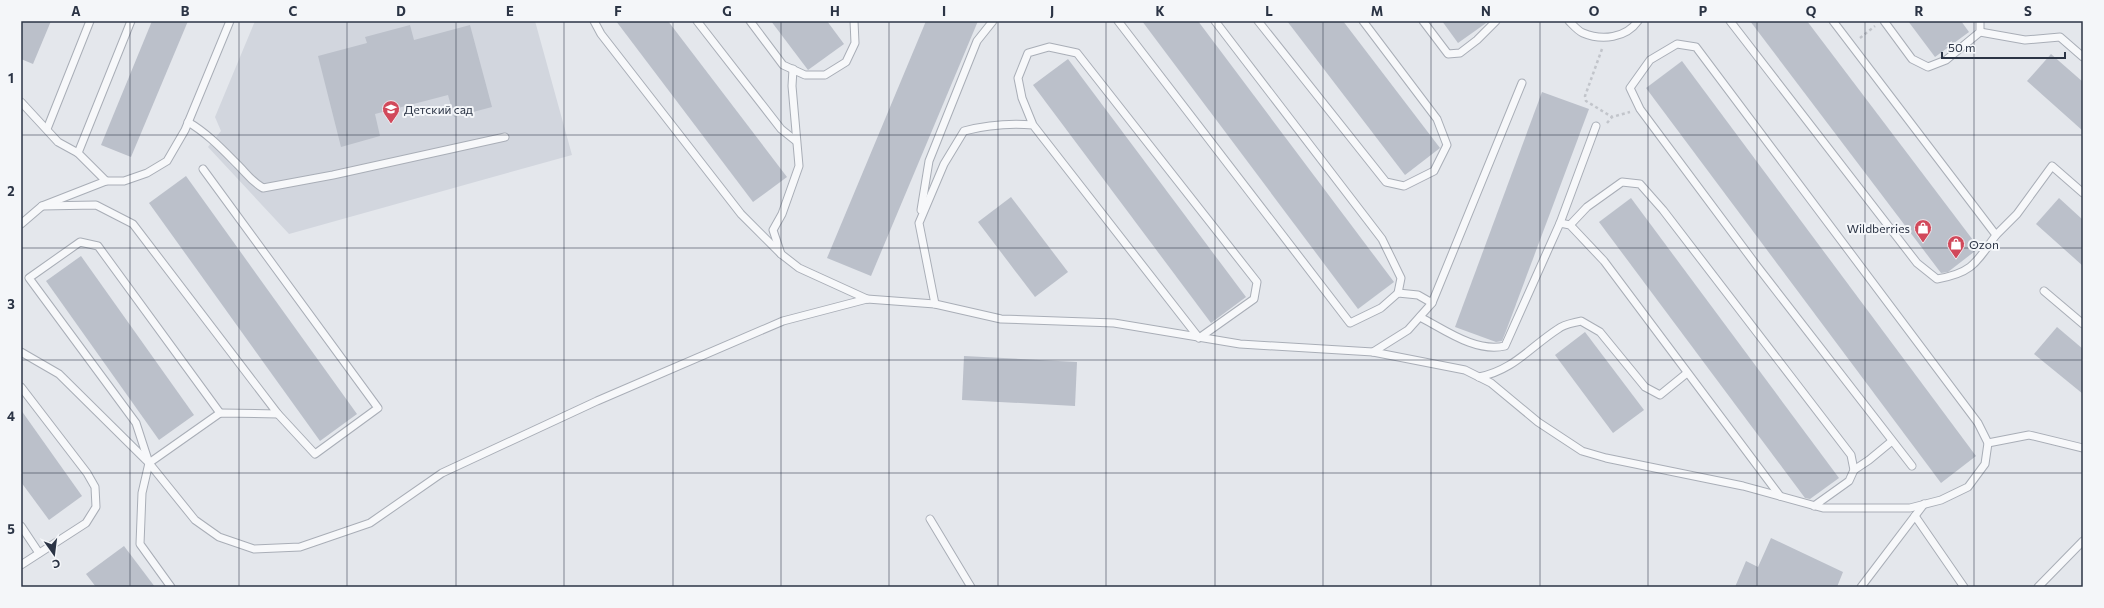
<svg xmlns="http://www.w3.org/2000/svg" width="2104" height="608" font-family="Commissioner,sans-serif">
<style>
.built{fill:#d2d6de}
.building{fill:#bbc0ca}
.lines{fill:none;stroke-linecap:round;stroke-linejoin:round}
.service-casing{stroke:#a9aeb7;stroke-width:9}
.path{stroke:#c2c5cb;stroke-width:2.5;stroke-dasharray:3 3;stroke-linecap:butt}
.service{stroke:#f7f8fa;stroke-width:7}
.grid{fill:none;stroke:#2b3445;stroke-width:1;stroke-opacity:0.55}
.labels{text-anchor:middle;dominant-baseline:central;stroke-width:4;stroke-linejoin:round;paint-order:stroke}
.poi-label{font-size:12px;fill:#2b3445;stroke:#f4f6f9;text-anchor:start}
.neatline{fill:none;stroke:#2b3445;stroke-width:1.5}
.grid-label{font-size:13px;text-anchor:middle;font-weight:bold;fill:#2b3445}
</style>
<rect width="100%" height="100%" fill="#e4e7ec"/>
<polygon class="built" points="255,21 535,21 572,155 289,234 208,147 221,131 215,117"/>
<g class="building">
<polygon points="21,21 51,21 33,64 21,59"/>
<polygon points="152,21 188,21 131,157 101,145"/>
<polygon points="616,21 668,21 787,177 753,202"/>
<polygon points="771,21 827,21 844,44 808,70"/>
<polygon points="926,21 978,21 871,276 827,258"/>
<polygon points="1142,21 1198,21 1394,282 1358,309"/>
<polygon points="1287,21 1343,21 1440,148 1405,175"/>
<polygon points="1442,21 1489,21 1458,43"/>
<polygon points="1750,21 1807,21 1979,248 1948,272 1941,273"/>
<polygon points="1908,21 1961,21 1969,32 1935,57"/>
<polygon points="410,25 414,40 470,25 492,107 454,117 448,95 375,114 380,136 341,147 318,56 367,43 365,37"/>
<polygon points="2051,54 2083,82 2083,131 2027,81"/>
<polygon points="1068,59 1246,297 1211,323 1033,85"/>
<polygon points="1682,61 1976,456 1941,483 1646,88"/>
<polygon points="1542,92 1589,109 1506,331 1502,341 1496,342 1455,327"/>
<polygon points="186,176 357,414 320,441 149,203"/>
<polygon points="1011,197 1068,272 1035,297 978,222"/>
<polygon points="1631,198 1839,478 1810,499 1805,498 1599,222"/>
<polygon points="2059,198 2083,220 2083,266 2036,224"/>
<polygon points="81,256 194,415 159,440 46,281"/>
<polygon points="2057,327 2083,349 2083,394 2034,354"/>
<polygon points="1585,332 1644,410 1613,433 1555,355"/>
<polygon points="964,356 1077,362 1075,406 962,400"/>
<polygon points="21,410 82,496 49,520 21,482"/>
<polygon points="1771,538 1843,572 1837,587 1735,587 1746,561 1758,567"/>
<polygon points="124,546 155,587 96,587 86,574"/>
</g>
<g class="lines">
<g class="service-casing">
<g id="service">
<polyline points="594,21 601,34 741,214 781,254"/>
<polyline points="697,21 781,129 796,141"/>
<polyline points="750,21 783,65 805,75 825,75 846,62 855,43 854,21"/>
<polyline points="1118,21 1350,323 1381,308 1398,293 1418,295 1432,303"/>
<polyline points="1215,21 1382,239 1401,278 1398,293"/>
<polyline points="1258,21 1386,182 1404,186 1434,171 1447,145 1437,119 1363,21"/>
<polyline points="1423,21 1448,54 1460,53 1477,40 1496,21"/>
<path d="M1569,21C1573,25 1578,31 1583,33C1602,41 1626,38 1638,21"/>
<path d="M1730,21L1917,263L1937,279C1972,273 1976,263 1996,235L1833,21"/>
<polyline points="1884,21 1912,59 1928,67 1946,60 1980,32 1980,21"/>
<polyline points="1980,32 2025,40 2060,37 2083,57"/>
<polyline points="793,69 792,86 799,166 782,214 773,230 781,254 799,268 867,299"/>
<polyline points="21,102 58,142 78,153"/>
<path d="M188,122C207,133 222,149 238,165C247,174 251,181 263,188L333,175L505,137"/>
<polyline points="47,129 90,21"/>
<polyline points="203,169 378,408 315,454 278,414"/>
<polyline points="106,181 124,181 147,173 167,161 185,130 230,21"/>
<polyline points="921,210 929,161 977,41 993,21"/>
<polyline points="1560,223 1596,126"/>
<polyline points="21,224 42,206 106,181 78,153 131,21"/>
<polyline points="1570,225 1587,207 1622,182 1640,184 1663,210 1851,455 1854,470 1849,481 1814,506"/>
<polyline points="1996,235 2017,214 2052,166 2083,193"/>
<polyline points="2044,291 2083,324"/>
<path d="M935,304L919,223L944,164L964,131C987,125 1009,123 1033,125L1199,338L1254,299L1257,282L1077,53L1049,47L1028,53L1018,78L1022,98L1033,125"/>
<path d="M1420,317C1445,330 1476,353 1505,346L1560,223L1570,225L1604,261L1780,496"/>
<polyline points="21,352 59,374 149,463 220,413 278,414 133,224 96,205 42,206"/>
<polyline points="1373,352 1408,330 1432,303 1522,83"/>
<path d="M1479,377C1514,370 1530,347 1558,329C1564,324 1574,323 1581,321L1600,332L1645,387L1660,395L1687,373"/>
<polyline points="21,387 87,473 95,487 96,507 86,523 21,565"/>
<polyline points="220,413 98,246 80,242 29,278 136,423 149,463 195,520 219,537 254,549 300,547 370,523 442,473 597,401 783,321 867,299 935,304 1001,319 1114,323 1240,344 1373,352 1465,370 1491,383 1538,422 1582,451 1606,458 1743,486 1823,508 1910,508 1941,500 1968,487 1985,464 1988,443 1978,423 1696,47 1677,44 1650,60 1630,88 1640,109 1757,266 1912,466"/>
<polyline points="1988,443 2029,435 2083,448"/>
<polyline points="149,463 142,493 140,544 171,587"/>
<polyline points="1854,470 1869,460 1892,441"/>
<polyline points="1915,516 1964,587"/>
<polyline points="930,519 971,587"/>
<polyline points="21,526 39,553"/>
<polyline points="1861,587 1924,504"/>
<polyline points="2038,587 2083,541"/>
</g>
</g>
<g class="path">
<polyline points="1860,38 1875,26"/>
<polyline points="1602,49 1585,96 1586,101 1612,117"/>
<polyline points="1607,123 1612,117 1630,112"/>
</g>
<use href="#service" class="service"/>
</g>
<path class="grid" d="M130,21V587M239,21V587M347,21V587M456,21V587M564,21V587M673,21V587M781,21V587M889,21V587M998,21V587M1106,21V587M1215,21V587M1323,21V587M1431,21V587M1540,21V587M1648,21V587M1757,21V587M1865,21V587M1974,21V587M21,135H2083M21,248H2083M21,360H2083M21,473H2083"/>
<defs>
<g id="school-pin" transform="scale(0.9)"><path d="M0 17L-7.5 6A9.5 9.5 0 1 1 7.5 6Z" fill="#d1495b" stroke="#f4f6f9"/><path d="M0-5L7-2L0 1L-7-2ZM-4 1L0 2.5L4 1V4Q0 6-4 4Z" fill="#fff"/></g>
<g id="shop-pin" transform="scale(0.9)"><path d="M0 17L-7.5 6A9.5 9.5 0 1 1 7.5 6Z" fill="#d1495b" stroke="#f4f6f9"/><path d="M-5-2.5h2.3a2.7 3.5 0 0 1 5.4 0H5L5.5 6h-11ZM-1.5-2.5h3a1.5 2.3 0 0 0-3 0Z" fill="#fff"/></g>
</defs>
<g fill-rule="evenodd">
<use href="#school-pin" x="391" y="109"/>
<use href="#shop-pin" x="1923" y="228"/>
<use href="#shop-pin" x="1956" y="244"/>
</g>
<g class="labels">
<g class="poi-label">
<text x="404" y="109">Детский сад</text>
<text x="1910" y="228" text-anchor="end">Wildberries</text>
<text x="1969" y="244">Ozon</text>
</g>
</g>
<rect width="2104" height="608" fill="none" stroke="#f4f6f9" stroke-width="44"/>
<g transform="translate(54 554) rotate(166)" stroke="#f4f6f9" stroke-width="3" paint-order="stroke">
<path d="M0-3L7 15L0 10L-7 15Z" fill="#2b3445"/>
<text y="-6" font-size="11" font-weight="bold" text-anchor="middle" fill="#2b3445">С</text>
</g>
<path d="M1942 52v6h123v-6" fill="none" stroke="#2b3445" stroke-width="2"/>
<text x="1948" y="52" font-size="12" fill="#2b3445" stroke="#f4f6f9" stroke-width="3" paint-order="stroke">50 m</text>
<rect x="22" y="22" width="2060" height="564" class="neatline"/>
<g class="grid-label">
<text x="76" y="16">A</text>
<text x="185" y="16">B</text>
<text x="293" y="16">C</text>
<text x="401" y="16">D</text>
<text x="510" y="16">E</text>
<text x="618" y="16">F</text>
<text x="727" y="16">G</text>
<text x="835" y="16">H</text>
<text x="944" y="16">I</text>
<text x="1052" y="16">J</text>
<text x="1160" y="16">K</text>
<text x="1269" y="16">L</text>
<text x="1377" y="16">M</text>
<text x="1486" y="16">N</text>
<text x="1594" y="16">O</text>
<text x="1703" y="16">P</text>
<text x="1811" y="16">Q</text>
<text x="1919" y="16">R</text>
<text x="2028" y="16">S</text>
<text x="11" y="83">1</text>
<text x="11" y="196">2</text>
<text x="11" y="309">3</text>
<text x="11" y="421">4</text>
<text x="11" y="534">5</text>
</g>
</svg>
